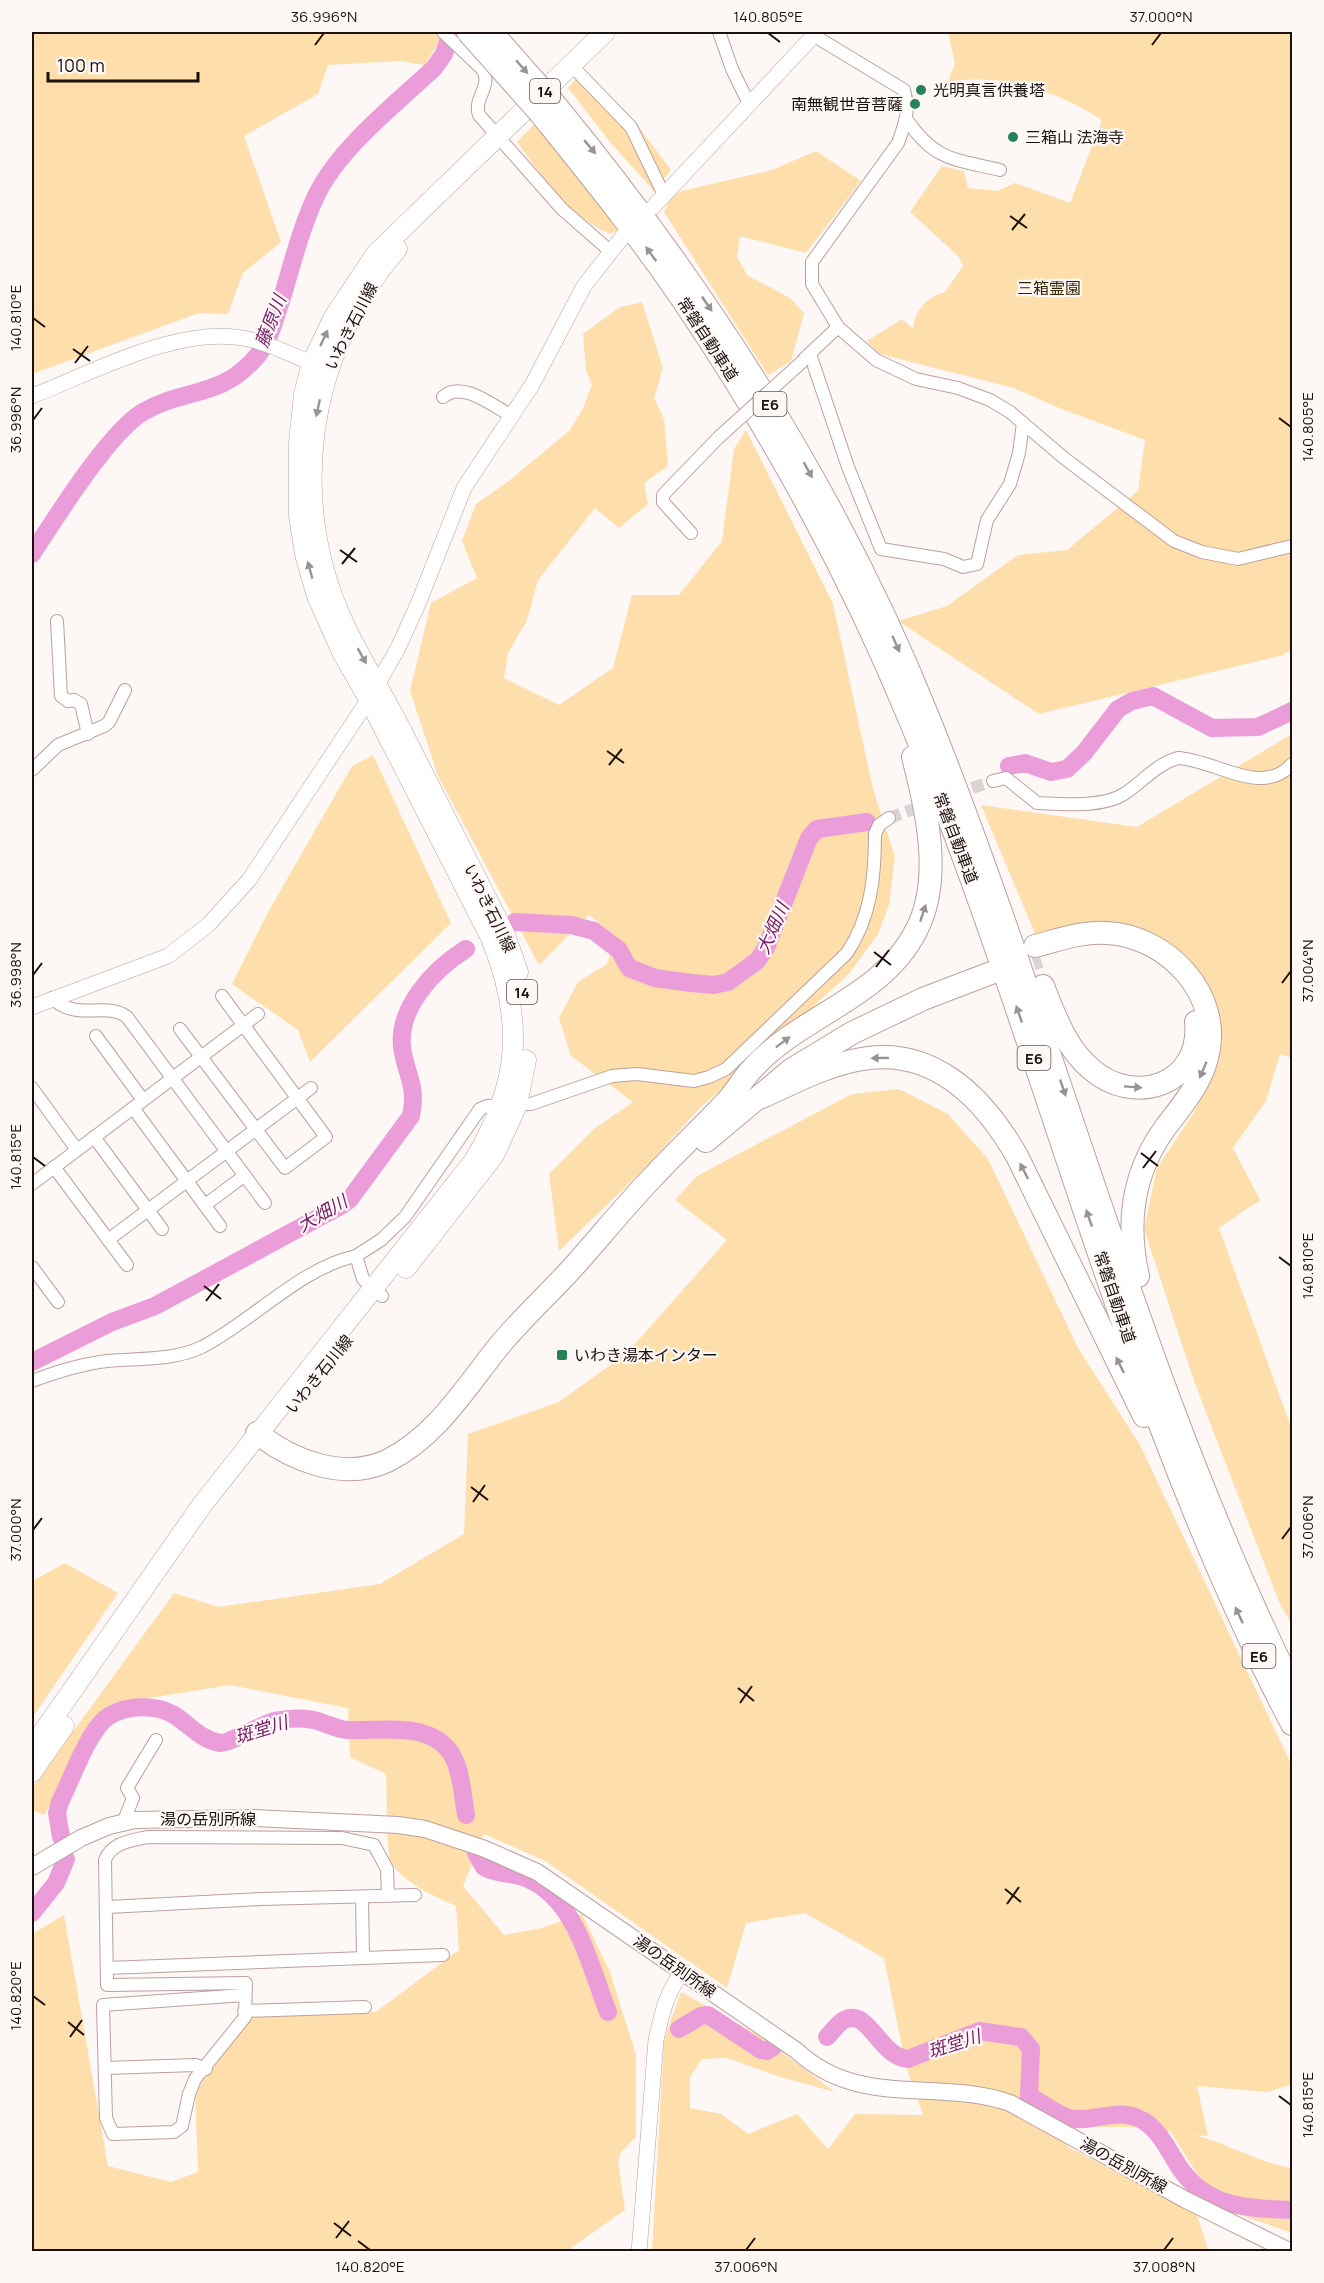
<svg xmlns="http://www.w3.org/2000/svg" width="1324" height="2283" font-family="Manrope,'Noto Sans JP',sans-serif">
<style>
.green{fill:#fedfab}
.lines{fill:none;stroke-linecap:round;stroke-linejoin:round}
.river{stroke:#eb9dd9;stroke-width:18}
.minor-tunnel{stroke:#dbd4d4;stroke-width:12;stroke-dasharray:12 6;stroke-linecap:butt}
.motorway-tunnel{stroke:#dbd4d4;stroke-width:22;stroke-dasharray:22 11;stroke-linecap:butt}
.minor-casing{stroke:#bca09c;stroke-width:14}
.tertiary-casing{stroke:#bca09c;stroke-width:16}
.secondary-casing{stroke:#bca09c;stroke-width:18}
.primary-casing{stroke:#bca09c;stroke-width:21}
.motorway-casing{stroke:#bca09c;stroke-width:24}
.minor{stroke:#fff;stroke-width:12}
.tertiary{stroke:#fff;stroke-width:15}
.secondary{stroke:#fff;stroke-width:16}
.primary{stroke:#fff;stroke-width:20}
.motorway{stroke:#fff;stroke-width:22}
.minor-bridge-casing{stroke:#bca09c;stroke-width:14;stroke-linecap:butt}
.motorway-bridge-casing{stroke:#bca09c;stroke-width:24;stroke-linecap:butt}
.minor-bridge{stroke:#fff;stroke-width:12}
.motorway-bridge{stroke:#fff;stroke-width:22}
.oneway{fill:#989493}
.ticks{fill:none;stroke:#1b1110;stroke-width:2}
.poi-dot{fill:#278157;stroke:#fdf7f6;stroke-width:2}
.labels{text-anchor:middle;dominant-baseline:central;stroke-width:4.5;stroke-linejoin:round;paint-order:stroke}
.shield{fill:#fdf7f6;stroke:#5f5655;stroke-width:1.5}
.shield-label{font-size:15px;font-weight:bold;fill:#1b1110}
.poi-label{font-size:16px;fill:#1b1110;stroke:#fdf7f6;text-anchor:start}
.park-label{font-size:16px;fill:#392500;stroke:#fdf7f6}
.street-label{font-size:16px;fill:#1b1110;stroke:#fdf7f6}
.water-label{font-size:18px;font-style:italic;fill:#741a66;stroke:#fdf7f6}
.neatline{fill:none;stroke:#1b1110;stroke-width:2}
.ticks-label{font-size:15px;text-anchor:middle;fill:#1b1110}
</style>
<rect width="100%" height="100%" fill="#fdf7f6"/>
<g class="green">
<polygon points="32,32 438,32 439,43 424,65 401,61 328,65 318,94 244,136 281,242 243,273 228,314 199,313 32,374"/>
<path d="M948,32H1292V650L1283,655L1039,714L898,621L947,606L1018,555L1067,550L1138,491L1145,440L1059,408L1014,388L880,354L867,341L902,319L913,329C915,311 926,297 945,292L963,266L958,256L910,212L942,166L964,171L968,188L997,191L1015,183L1070,203L1102,120C1056,90 1004,73 948,82L955,64Z"/>
<polygon points="576,79 635,122 671,170 654,191 610,142 568,88"/>
<path d="M538,120L622,228L610,234C569,216 543,178 517,142Z"/>
<polygon points="816,151 861,181 806,253 740,236 737,257 747,275 790,298 804,313 791,361 768,375 664,212 671,197 682,191 772,170"/>
<polygon points="642,302 663,368 654,398 664,419 668,466 644,483 648,504 619,528 595,508 538,580 527,620 508,653 504,678 559,705 613,668 632,595 679,595 722,541 734,449 746,430 833,604 873,789 895,857 889,905 878,934 848,975 700,1108 640,1173 559,1251 549,1174 594,1129 633,1102 571,1056 559,1018 578,982 607,964 616,936 589,915 539,965 438,776 410,691 431,603 477,578 462,541 476,504 510,480 570,430 583,408 592,385 586,370 583,334 620,307"/>
<polygon points="1292,734 1292,1058 1280,1054 1266,1101 1233,1148 1260,1200 1219,1228 1292,1430 1292,1625 1279,1602 1194,1381 1144,1229 1157,1168 1193,1114 1219,1060 1221,1036 1215,998 1207,985 1171,947 1036,936 981,805 1137,827"/>
<polygon points="373,755 451,923 310,1062 298,1030 232,984 267,914 352,766"/>
<path d="M899,1089L948,1114L988,1159L1078,1348L1140,1445L1292,1766V2084L1268,2092L1197,2086L1208,2136L1194,2135C1228,2143 1258,2163 1292,2168V2233L1218,2207L1170,2131L1134,2127H1068V2147L1196,2213L1209,2251H652L664,2040L681,1992L760,2036L835,2092L780,2077L727,2058L702,2059L690,2077V2108L721,2114L748,2134L797,2114L828,2149L855,2114L923,2115L906,2066L884,1958L805,1913L746,1923L727,1988L545,1861L484,1834L463,1886L504,1935L542,1928L582,1914L610,1972L636,2055V2137L621,2152L618,2161L625,2210L571,2248V2251H32V1934L64,1915L108,2166L171,2182L198,2172L195,2092L252,2017L376,2012L459,1950L456,1906C434,1896 403,1883 391,1862C386,1852 387,1790 386,1774L350,1757L348,1708L230,1685L112,1704L44,1815L32,1810V1788L174,1593L218,1607L380,1584L464,1534L468,1434L559,1402L627,1353L727,1240L675,1200L697,1176L852,1094Z"/>
<polygon points="65,1563 118,1593 32,1718 32,1581"/>
</g>
<g class="lines">
<g class="river">
<path d="M32,554C55,519 109,432 143,412C186,387 222,399 258,355C270,339 275,319 281,301C292,265 301,227 317,194C340,147 397,103 434,68L444,54L451,32"/>
<polyline points="1009,766 1025,763 1051,772 1067,769 1084,753 1118,709 1132,701 1153,696 1212,728 1258,727 1292,711"/>
<polyline points="515,922 571,925 594,931 619,950 629,968 655,978 691,983 714,985 728,982 757,961 766,948 809,838 817,829 867,822"/>
<path d="M32,1362L112,1322L155,1306L342,1205L350,1199L411,1116C417,1088 408,1078 403,1053C394,1010 434,969 466,949"/>
<path d="M61,1837L57,1813L60,1802C71,1781 89,1728 109,1716C127,1705 156,1704 174,1715C190,1725 201,1740 220,1743C227,1744 261,1725 274,1721C290,1718 308,1717 323,1723C332,1726 340,1730 349,1730C384,1731 438,1720 455,1761C462,1777 463,1798 466,1815"/>
<path d="M476,1853L484,1867C497,1875 514,1872 528,1879C577,1900 590,1967 608,2012"/>
<polyline points="32,1913 56,1883 66,1859"/>
<polyline points="679,2029 701,2016 708,2015 761,2050 767,2051 773,2047"/>
<path d="M827,2037C832,2032 838,2023 844,2020C869,2007 879,2057 908,2059L979,2031L1021,2037L1031,2049L1029,2096C1041,2102 1056,2114 1069,2118C1092,2124 1117,2106 1142,2120C1158,2129 1167,2147 1176,2162C1203,2208 1245,2208 1292,2210"/>
</g>
<g class="minor-tunnel">
<polyline points="955,794 993,781"/>
<polyline points="889,818 927,804"/>
</g>
<polyline class="motorway-tunnel" points="1001,970 1040,957"/>
<g class="minor-casing">
<g id="minor">
<path d="M443,32L483,70C492,87 473,98 479,115L562,209L610,251"/>
<polyline points="719,32 732,69 749,104"/>
<path d="M813,35L904,90C910,110 905,124 898,143L812,262V284L838,327L876,360L916,379L958,388L990,400L1010,412L1064,458L1174,541L1202,552L1238,559L1292,546"/>
<polyline points="571,65 631,127 664,195"/>
<path d="M907,120C935,161 954,159 1000,170"/>
<polyline points="810,354 848,467 881,549 944,559 963,567 977,564 987,520 1010,484 1019,453 1023,423"/>
<polyline points="804,359 838,327"/>
<path d="M443,397C462,380 493,406 512,416"/>
<polyline points="691,533 663,502 663,495 718,438"/>
<polyline points="57,621 61,696 68,701 74,700 81,704 88,734"/>
<polyline points="32,770 58,745 104,726 109,722 125,690"/>
<path d="M993,781L1006,778L1037,803C1063,804 1102,808 1124,794C1143,782 1156,764 1178,758C1216,760 1262,798 1292,764"/>
<path d="M52,998C76,1022 107,1001 127,1017L265,1203"/>
<polyline points="180,1029 285,1168 326,1137 222,996"/>
<polyline points="96,1036 143,1100"/>
<polyline points="32,1088 77,1150"/>
<polyline points="133,1108 220,1226"/>
<polyline points="94,1137 148,1210 311,1088"/>
<polyline points="54,1167 127,1265"/>
<polyline points="32,1184 258,1014"/>
<polyline points="205,1205 244,1176"/>
<polyline points="108,1240 148,1210 162,1229"/>
<polyline points="32,1267 58,1302"/>
<path d="M382,1296L363,1279L356,1256L381,1240L405,1217L480,1109L487,1106L531,1104L612,1076L637,1074L694,1081L709,1077L726,1069L847,953C871,917 875,877 875,834L879,825L889,818"/>
<path d="M32,1381C56,1372 81,1364 107,1361C139,1358 172,1361 202,1347C253,1321 300,1268 356,1256"/>
<polyline points="123,1823 133,1798 127,1788 156,1740"/>
<polyline points="362,1897 363,1958"/>
<polyline points="108,1907 261,1899 415,1895"/>
<polyline points="107,1968 443,1955"/>
<path d="M245,1995L103,2005L106,2118L113,2134L174,2132L182,2126L189,2094L195,2079L245,2017L246,1983L107,1985L105,1860C112,1842 131,1841 147,1837L342,1838L374,1845L387,1869L388,1896"/>
<polyline points="244,2011 365,2007"/>
<polyline points="105,2068 196,2065 206,2069"/>
</g>
</g>
<g class="tertiary-casing">
<g id="tertiary">
<polyline points="653,207 817,32"/>
<path d="M32,396C94,372 181,324 248,339C273,344 297,358 321,367"/>
<polyline points="32,1007 168,956 208,925 249,880 369,699 398,648 418,604 464,488 532,385 584,286 624,235"/>
<path d="M639,2252L656,2040C662,2013 666,1994 682,1972"/>
</g>
</g>
<g class="secondary-casing">
<path id="secondary" d="M32,1867L81,1838L109,1826L135,1820L254,1818L398,1825L425,1829L485,1849L537,1872L797,2051C859,2109 938,2078 1010,2103L1186,2200L1291,2252"/>
</g>
<g class="primary-casing">
<g id="primary">
<path d="M397,249C307,353 286,500 344,624C360,659 381,691 398,724C434,795 470,865 505,935L518,972"/>
<polyline points="406,1268 494,1155 517,1105 526,1060"/>
<path d="M32,1748L202,1505L474,1161C520,1084 525,1022 491,938L369,699L342,652L317,596L305,554L299,516V442L304,395L312,363L334,317L376,254L605,32"/>
<polyline points="32,1772 64,1726"/>
</g>
</g>
<g class="motorway-casing">
<g id="motorway">
<path d="M553,102C707,289 839,494 929,719C1057,1039 1139,1378 1292,1687"/>
<path d="M540,113C593,179 646,244 692,314C779,444 853,581 912,725C1048,1054 1126,1408 1292,1724"/>
<path d="M1035,946C1058,940 1083,931 1107,933C1168,936 1224,996 1207,1058C1200,1085 1181,1107 1165,1128C1133,1172 1126,1223 1138,1276"/>
<path d="M1043,986C1055,1016 1066,1048 1091,1069C1134,1107 1202,1085 1196,1022"/>
<path d="M762,1097C791,1084 821,1068 852,1061C929,1042 982,1095 1017,1156L1144,1416"/>
<polyline points="706,1141 791,1070 852,1033 923,999 991,973"/>
<path d="M257,1433C292,1461 344,1481 387,1461C436,1437 466,1387 499,1346C523,1317 551,1292 576,1264C601,1236 625,1206 651,1179C675,1153 702,1128 726,1102C736,1092 743,1078 753,1068C801,1015 882,998 916,931C943,880 927,811 913,757"/>
</g>
</g>
<use href="#minor" class="minor"/>
<use href="#tertiary" class="tertiary"/>
<use href="#secondary" class="secondary"/>
<use href="#primary" class="primary"/>
<use href="#motorway" class="motorway"/>
<g class="minor-bridge-casing">
<polyline id="minor-bridge" points="718,438 804,360"/>
</g>
<g class="motorway-bridge-casing">
<g id="motorway-bridge">
<polyline points="468,32 540,113"/>
<polyline points="491,32 553,102"/>
</g>
</g>
<use href="#minor-bridge" class="minor-bridge"/>
<use href="#motorway-bridge" class="motorway-bridge"/>
</g>
<defs><path id="oneway-solid" d="M-6-.8H1V-3.2L6.5 0L1 3.2V.8H-6Z" transform="scale(1.5)"/></defs>
<g class="oneway">
<use href="#oneway-solid" transform="translate(522 67) rotate(49)"/>
<use href="#oneway-solid" transform="translate(590 147) rotate(50)"/>
<use href="#oneway-solid" transform="translate(651 254) rotate(-126)"/>
<use href="#oneway-solid" transform="translate(707 304) rotate(56)"/>
<use href="#oneway-solid" transform="translate(324 338) rotate(-65)"/>
<use href="#oneway-solid" transform="translate(318 408) rotate(102)"/>
<use href="#oneway-solid" transform="translate(808 470) rotate(61)"/>
<use href="#oneway-solid" transform="translate(310 570) rotate(-105)"/>
<use href="#oneway-solid" transform="translate(896 644) rotate(66)"/>
<use href="#oneway-solid" transform="translate(362 656) rotate(61)"/>
<use href="#oneway-solid" transform="translate(923 913) rotate(-72)"/>
<use href="#oneway-solid" transform="translate(1019 1014) rotate(-109)"/>
<use href="#oneway-solid" transform="translate(783 1042) rotate(-37)"/>
<use href="#oneway-solid" transform="translate(880 1058) rotate(179)"/>
<use href="#oneway-solid" transform="translate(1203 1070) rotate(113)"/>
<use href="#oneway-solid" transform="translate(1133 1087) rotate(4)"/>
<use href="#oneway-solid" transform="translate(1063 1088) rotate(71)"/>
<use href="#oneway-solid" transform="translate(1024 1171) rotate(-117)"/>
<use href="#oneway-solid" transform="translate(1089 1218) rotate(-109)"/>
<use href="#oneway-solid" transform="translate(1120 1365) rotate(-116)"/>
<use href="#oneway-solid" transform="translate(1239 1615) rotate(-115)"/>
</g>
<path class="ticks" d="M768,33L780,42M315,45L324,33M1152,45L1161,33M1010,216L1027,228M1012,230L1025,214M33,318L45,327M73,349L90,361M75,363L88,346M1279,418L1291,427M33,420L42,408M340,550L357,562M342,564L355,548M607,751L624,763M609,765L622,749M874,952L891,965M876,967L889,950M33,975L42,963M1282,983L1291,971M1141,1153L1158,1166M33,1157L45,1166M1143,1168L1156,1151M1279,1257L1291,1266M204,1286L221,1299M206,1301L219,1284M471,1487L488,1500M473,1502L485,1485M33,1530L42,1518M1282,1539L1291,1527M738,1688L754,1701M740,1703L752,1686M1005,1889L1021,1902M1007,1904L1019,1887M33,1996L45,2005M68,2022L84,2035M70,2037L82,2020M1279,2096L1291,2105M334,2223L351,2236M336,2238L349,2221M358,2241L370,2250M746,2250L755,2238M1164,2250L1173,2238"/>
<g class="poi-dot">
<circle cx="921" cy="90" r="6"/>
<circle cx="915" cy="104" r="6"/>
<circle cx="1013" cy="137" r="6"/>
<rect x="556" y="1349" width="12" height="12" rx="3"/>
</g>
<g class="labels">
<g class="shield">
<rect x="530" y="79" width="30" height="24" rx="4.5"/>
<rect x="753.5" y="392" width="33" height="24" rx="4.5"/>
<rect x="507" y="980" width="30" height="24" rx="4.5"/>
<rect x="1017.5" y="1046" width="33" height="24" rx="4.5"/>
<rect x="1242.5" y="1644" width="33" height="24" rx="4.5"/>
</g>
<g class="shield-label">
<text x="545" y="91">14</text>
<text x="770" y="404">E6</text>
<text x="522" y="992">14</text>
<text x="1034" y="1058">E6</text>
<text x="1259" y="1656">E6</text>
</g>
<g class="poi-label">
<text x="933" y="90">光明真言供養塔</text>
<text x="903" y="104" text-anchor="end">南無観世音菩薩</text>
<text x="1025" y="137">三箱山 法海寺</text>
<text x="574" y="1355">いわき湯本インター</text>
</g>
<g class="park-label">
<text x="1049" y="288">三箱霊園</text>
</g>
<g class="street-label">
<text transform="translate(351 326) rotate(-63)">いわき石川線</text>
<text transform="translate(708 339) rotate(57)">常磐自動車道</text>
<text transform="translate(956 838) rotate(69)">常磐自動車道</text>
<text transform="translate(490 908) rotate(64)">いわき石川線</text>
<text transform="translate(1115 1297) rotate(71)">常磐自動車道</text>
<text transform="translate(319 1374) rotate(-51)">いわき石川線</text>
<text x="208" y="1819">湯の岳別所線</text>
<text transform="translate(675 1966) rotate(35)">湯の岳別所線</text>
<text transform="translate(1124 2165) rotate(29)">湯の岳別所線</text>
</g>
<g class="water-label">
<text transform="translate(270 321) rotate(-69)">藤原川</text>
<text transform="translate(772 928) rotate(-66)">大畑川</text>
<text transform="translate(322 1213) rotate(-30)">大畑川</text>
<text transform="translate(261 1729) rotate(-17)">斑堂川</text>
<text transform="translate(954 2043) rotate(-18)">斑堂川</text>
</g>
</g>
<rect width="1324" height="2283" fill="none" stroke="#fdf7f6" stroke-width="66"/>
<path d="M48 72v9h150v-9" fill="none" stroke="#1b1110" stroke-width="3"/>
<text x="57" y="72" font-size="18" fill="#1b1110" stroke="#fdf7f6" stroke-width="4.5" paint-order="stroke">100 m</text>
<rect x="33" y="33" width="1258" height="2217" class="neatline"/>
<g class="ticks-label">
<text x="324" y="22">36.996°N</text>
<text x="768" y="22">140.805°E</text>
<text x="1161" y="22">37.000°N</text>
<text transform="translate(16 318) rotate(-90)" y="5">140.810°E</text>
<text transform="translate(16 420) rotate(-90)" y="5">36.996°N</text>
<text transform="translate(1308 427) rotate(-90)" y="5">140.805°E</text>
<text transform="translate(1308 971) rotate(-90)" y="5">37.004°N</text>
<text transform="translate(16 975) rotate(-90)" y="5">36.998°N</text>
<text transform="translate(16 1157) rotate(-90)" y="5">140.815°E</text>
<text transform="translate(1308 1266) rotate(-90)" y="5">140.810°E</text>
<text transform="translate(1308 1527) rotate(-90)" y="5">37.006°N</text>
<text transform="translate(16 1530) rotate(-90)" y="5">37.000°N</text>
<text transform="translate(16 1996) rotate(-90)" y="5">140.820°E</text>
<text transform="translate(1308 2105) rotate(-90)" y="5">140.815°E</text>
<text x="370" y="2272">140.820°E</text>
<text x="746" y="2272">37.006°N</text>
<text x="1164" y="2272">37.008°N</text>
</g>
</svg>
